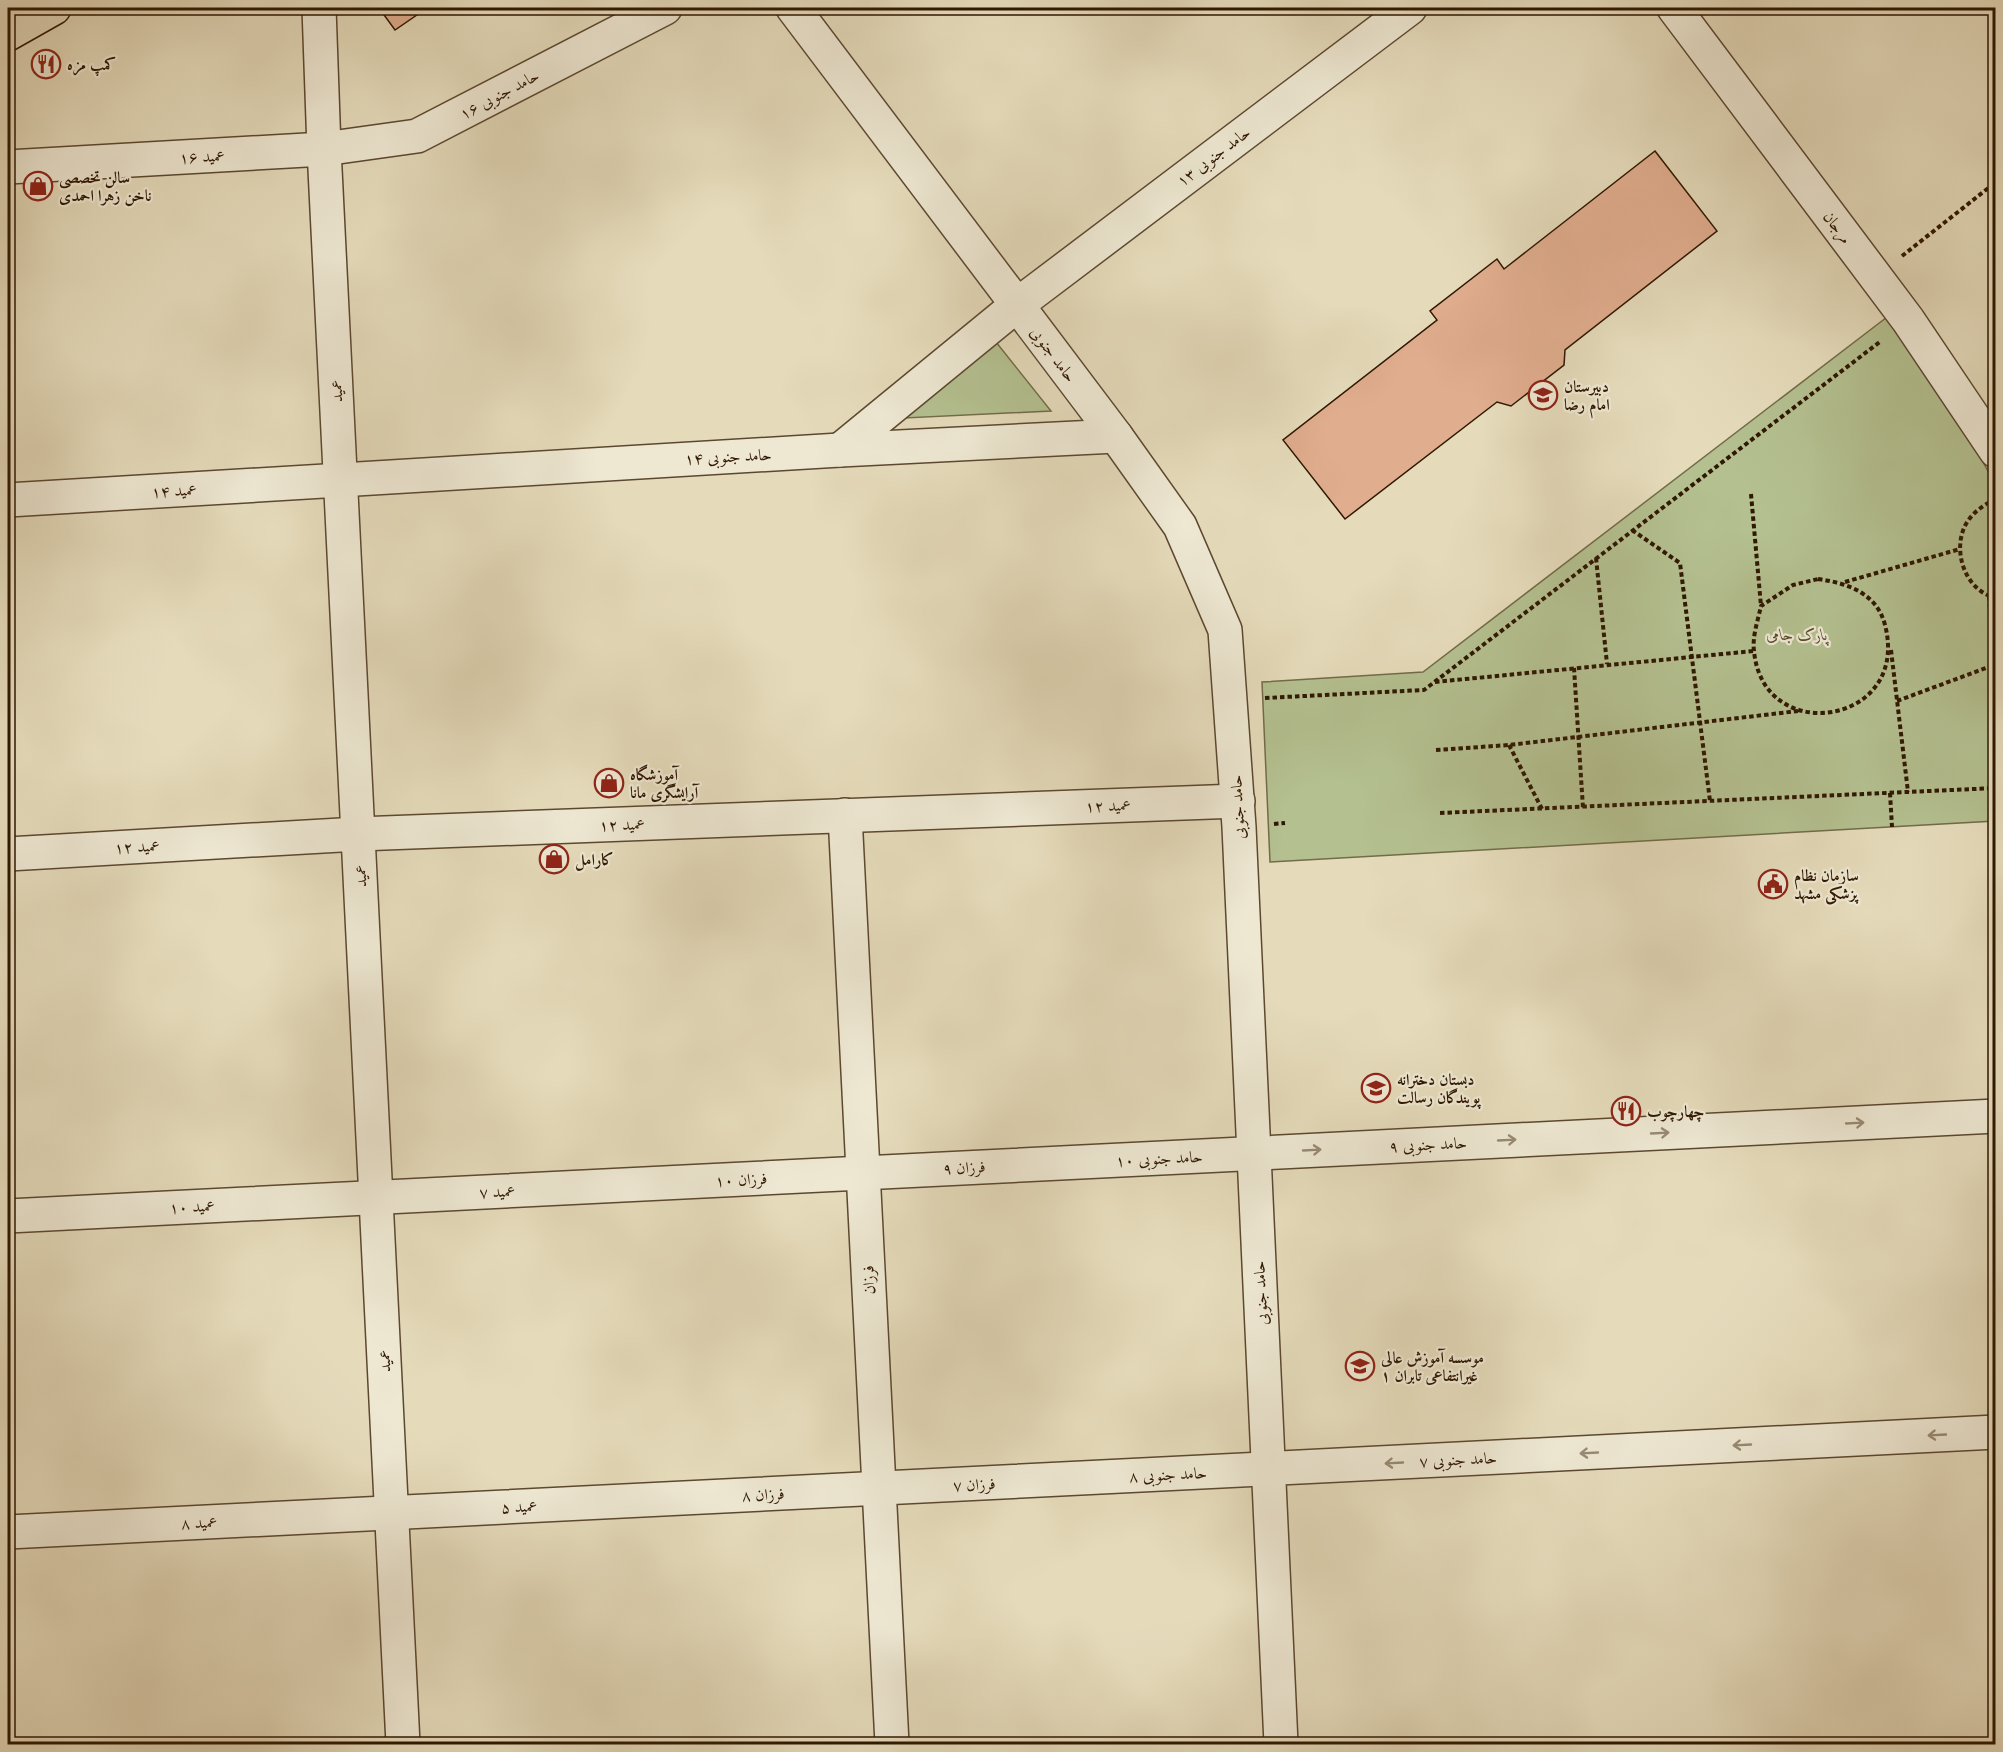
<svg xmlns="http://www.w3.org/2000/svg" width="2003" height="1752" font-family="'Libre Caslon Text',Amiri,serif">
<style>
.green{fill:#b4c090;stroke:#726c48;stroke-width:1.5}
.building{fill:#e0ad8e;stroke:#2f1701;stroke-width:1.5}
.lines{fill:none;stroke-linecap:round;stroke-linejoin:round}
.minor-casing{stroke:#5c4830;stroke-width:36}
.major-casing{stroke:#2f1701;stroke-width:36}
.path{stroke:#2f1701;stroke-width:4;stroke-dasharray:4.5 3;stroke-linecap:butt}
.minor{stroke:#eee8d3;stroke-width:33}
.major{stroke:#e5dbbb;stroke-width:33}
.oneway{stroke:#988a74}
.labels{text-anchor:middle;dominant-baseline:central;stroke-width:4.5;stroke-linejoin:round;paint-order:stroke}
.poi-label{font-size:16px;font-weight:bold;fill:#2f1701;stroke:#eee8d3;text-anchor:start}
.street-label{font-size:16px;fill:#2f1701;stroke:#eee8d3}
.park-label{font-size:16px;font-style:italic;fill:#574a2c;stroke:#eee8d3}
</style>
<rect width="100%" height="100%" fill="#e5dbbb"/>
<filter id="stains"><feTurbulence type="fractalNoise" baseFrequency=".00333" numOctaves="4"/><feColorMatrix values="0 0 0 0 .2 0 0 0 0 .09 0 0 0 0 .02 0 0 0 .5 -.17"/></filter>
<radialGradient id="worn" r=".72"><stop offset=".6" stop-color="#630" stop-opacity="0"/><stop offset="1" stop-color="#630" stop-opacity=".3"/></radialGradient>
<g class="green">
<polygon points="1891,314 1971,440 1995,484 1995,821 1270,862 1262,682 1423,672"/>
<polygon points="996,342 1051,411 905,418"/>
</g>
<g class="building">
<polygon points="379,8 427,8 395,30"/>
<polygon points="1655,151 1717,231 1565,350 1564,365 1511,406 1497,402 1345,519 1283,440 1437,320 1430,311 1497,259 1504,269"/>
</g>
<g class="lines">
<g class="minor-casing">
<g id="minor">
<polyline points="319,8 324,149 403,1744"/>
<polyline points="793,8 1116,436 1180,526 1225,630 1239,827 1281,1744"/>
<polyline points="1674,8 1908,320 1996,451"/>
<polyline points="8,167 324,149 417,136 665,8"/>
<polyline points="840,450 1017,305 1410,8"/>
<polyline points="8,500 840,450 1116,436"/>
<polyline points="845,815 892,1744"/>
<polyline points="8,854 358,834 1238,801"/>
<polyline points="8,1216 1996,1116"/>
<polyline points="8,1532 1996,1432"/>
</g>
</g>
<g class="major-casing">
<polyline id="major" points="8,34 54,8"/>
</g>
<g class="path">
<polyline points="1902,256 1996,182"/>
<polyline points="1751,494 1761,606"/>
<path d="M1996,499C1983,505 1970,514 1964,528C1953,554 1966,591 1996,598"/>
<polyline points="1632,530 1680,563 1710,801"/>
<polyline points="1596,558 1607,664"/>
<path d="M1818,579C1847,583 1877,593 1885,625C1911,725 1763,748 1754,651C1752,637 1758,620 1761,606L1793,585Z"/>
<polyline points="1845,582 1960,549"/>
<polyline points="1989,596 1996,692"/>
<polyline points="1891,650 1908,792"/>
<polyline points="1574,668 1583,808"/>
<polyline points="1435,682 1753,651"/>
<polyline points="1265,698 1424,690 1881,341"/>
<polyline points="1897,701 1994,665"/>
<polyline points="1509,745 1542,809"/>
<polyline points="1436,750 1509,745 1798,711"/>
<polyline points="1890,793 1892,827"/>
<polyline points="1440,813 1996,788"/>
<polyline points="1274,824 1285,823"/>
</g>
<use href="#minor" class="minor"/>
<use href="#major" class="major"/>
</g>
<defs><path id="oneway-shaft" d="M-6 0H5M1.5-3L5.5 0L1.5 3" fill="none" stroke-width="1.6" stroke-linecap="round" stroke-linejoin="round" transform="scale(1.5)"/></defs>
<g class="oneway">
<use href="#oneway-shaft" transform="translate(1855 1123) rotate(-3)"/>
<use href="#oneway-shaft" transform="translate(1660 1133) rotate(-3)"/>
<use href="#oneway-shaft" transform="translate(1507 1140) rotate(-3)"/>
<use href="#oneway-shaft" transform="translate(1312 1150) rotate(-3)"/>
<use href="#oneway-shaft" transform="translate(1937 1435) rotate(177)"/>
<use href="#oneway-shaft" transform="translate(1742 1445) rotate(177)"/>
<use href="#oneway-shaft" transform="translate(1589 1453) rotate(177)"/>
<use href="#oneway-shaft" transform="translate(1394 1463) rotate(177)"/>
</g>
<defs>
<g id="restaurant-ring" transform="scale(1.5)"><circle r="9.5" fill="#eee8d3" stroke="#8f2418" stroke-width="1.5"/><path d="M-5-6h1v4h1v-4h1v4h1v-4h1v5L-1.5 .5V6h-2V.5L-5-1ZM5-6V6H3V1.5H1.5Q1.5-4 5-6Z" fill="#8f2418"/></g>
<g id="shop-ring" transform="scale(1.5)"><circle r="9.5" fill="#eee8d3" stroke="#8f2418" stroke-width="1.5"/><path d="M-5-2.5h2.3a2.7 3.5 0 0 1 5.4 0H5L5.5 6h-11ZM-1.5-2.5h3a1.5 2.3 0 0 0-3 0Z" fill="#8f2418"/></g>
<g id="school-ring" transform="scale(1.5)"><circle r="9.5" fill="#eee8d3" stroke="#8f2418" stroke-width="1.5"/><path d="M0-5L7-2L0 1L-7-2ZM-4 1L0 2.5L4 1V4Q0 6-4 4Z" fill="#8f2418"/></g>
<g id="civic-ring" transform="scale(1.5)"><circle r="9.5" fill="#eee8d3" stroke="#8f2418" stroke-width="1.5"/><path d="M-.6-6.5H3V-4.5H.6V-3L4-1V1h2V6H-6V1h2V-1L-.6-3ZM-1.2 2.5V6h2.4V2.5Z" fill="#8f2418"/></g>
<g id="university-ring" transform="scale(1.5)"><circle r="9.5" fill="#eee8d3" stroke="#8f2418" stroke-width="1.5"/><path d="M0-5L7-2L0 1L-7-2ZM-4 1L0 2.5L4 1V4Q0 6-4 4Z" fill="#8f2418"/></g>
</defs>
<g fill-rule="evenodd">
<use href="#restaurant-ring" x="46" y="64"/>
<use href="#shop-ring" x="38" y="186"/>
<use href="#school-ring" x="1543" y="395"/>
<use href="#shop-ring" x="609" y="783"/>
<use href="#shop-ring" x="554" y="859"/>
<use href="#civic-ring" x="1773" y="884"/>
<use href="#school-ring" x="1376" y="1088"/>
<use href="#restaurant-ring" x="1626" y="1111"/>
<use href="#university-ring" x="1360" y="1366"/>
</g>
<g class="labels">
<g class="poi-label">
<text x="67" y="64">کمپ مزه</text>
<text x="59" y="177">سالن تخصصی<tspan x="59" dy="18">ناخن زهرا احمدی</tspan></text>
<text x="1564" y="386">دبیرستان<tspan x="1564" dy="18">امام رضا</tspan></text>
<text x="630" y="774">آموزشگاه<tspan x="630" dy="18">آرایشگری مانا</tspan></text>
<text x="575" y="859">کارامل</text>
<text x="1794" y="875">سازمان نظام<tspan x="1794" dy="18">پزشکی مشهد</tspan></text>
<text x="1397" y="1079">دبستان دخترانه<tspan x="1397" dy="18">پویندگان رسالت</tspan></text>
<text x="1647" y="1111">چهارچوب</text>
<text x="1381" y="1357">موسسه آموزش عالی<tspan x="1381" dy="18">غیرانتفاعی تابران ۱</tspan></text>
</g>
<g class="street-label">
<text transform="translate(499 94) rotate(-28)">حامد جنوبی ۱۶</text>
<text transform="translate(202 156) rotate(-3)">عمید ۱۶</text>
<text transform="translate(1213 156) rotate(-37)">حامد جنوبی ۱۳</text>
<text transform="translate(1838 227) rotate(53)">مرجان</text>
<text transform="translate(1054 354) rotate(53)">حامد جنوبی</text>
<text transform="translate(336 391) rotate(-93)">عمید</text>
<text transform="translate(728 456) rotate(-3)">حامد جنوبی ۱۴</text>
<text transform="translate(174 490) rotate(-3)">عمید ۱۴</text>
<text transform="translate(1108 805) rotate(-2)">عمید ۱۲</text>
<text transform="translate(1237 807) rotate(-93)">حامد جنوبی</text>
<text transform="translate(622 824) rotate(-2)">عمید ۱۲</text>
<text transform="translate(137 846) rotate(-3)">عمید ۱۲</text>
<text transform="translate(360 876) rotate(-93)">عمید</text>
<text transform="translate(1428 1144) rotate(-3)">حامد جنوبی ۹</text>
<text transform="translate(1159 1158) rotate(-3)">حامد جنوبی ۱۰</text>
<text transform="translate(964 1167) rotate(-3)">فرزان ۹</text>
<text transform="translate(741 1179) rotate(-3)">فرزان ۱۰</text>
<text transform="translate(497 1191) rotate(-3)">عمید ۷</text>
<text transform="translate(192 1206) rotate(-3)">عمید ۱۰</text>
<text transform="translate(868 1280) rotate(-93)">فرزان</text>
<text transform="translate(1260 1293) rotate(-93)">حامد جنوبی</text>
<text transform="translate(384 1361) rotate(-93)">عمید</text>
<text transform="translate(1458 1459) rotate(-3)">حامد جنوبی ۷</text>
<text transform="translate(1168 1474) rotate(-3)">حامد جنوبی ۸</text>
<text transform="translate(974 1484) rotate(-3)">فرزان ۷</text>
<text transform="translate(763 1494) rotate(-3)">فرزان ۸</text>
<text transform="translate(519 1506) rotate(-3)">عمید ۵</text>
<text transform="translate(199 1522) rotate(-3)">عمید ۸</text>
</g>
<g class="park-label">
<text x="1797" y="634">پارک جامی</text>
</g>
</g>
<rect width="2003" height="1752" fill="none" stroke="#e5dbbb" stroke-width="30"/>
<rect x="9" y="9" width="1985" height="1734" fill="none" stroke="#2f1701" stroke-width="3"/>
<rect x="15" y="15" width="1973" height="1722" fill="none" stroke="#2f1701" stroke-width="1.5"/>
<rect width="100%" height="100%" filter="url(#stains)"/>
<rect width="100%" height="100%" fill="url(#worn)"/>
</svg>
